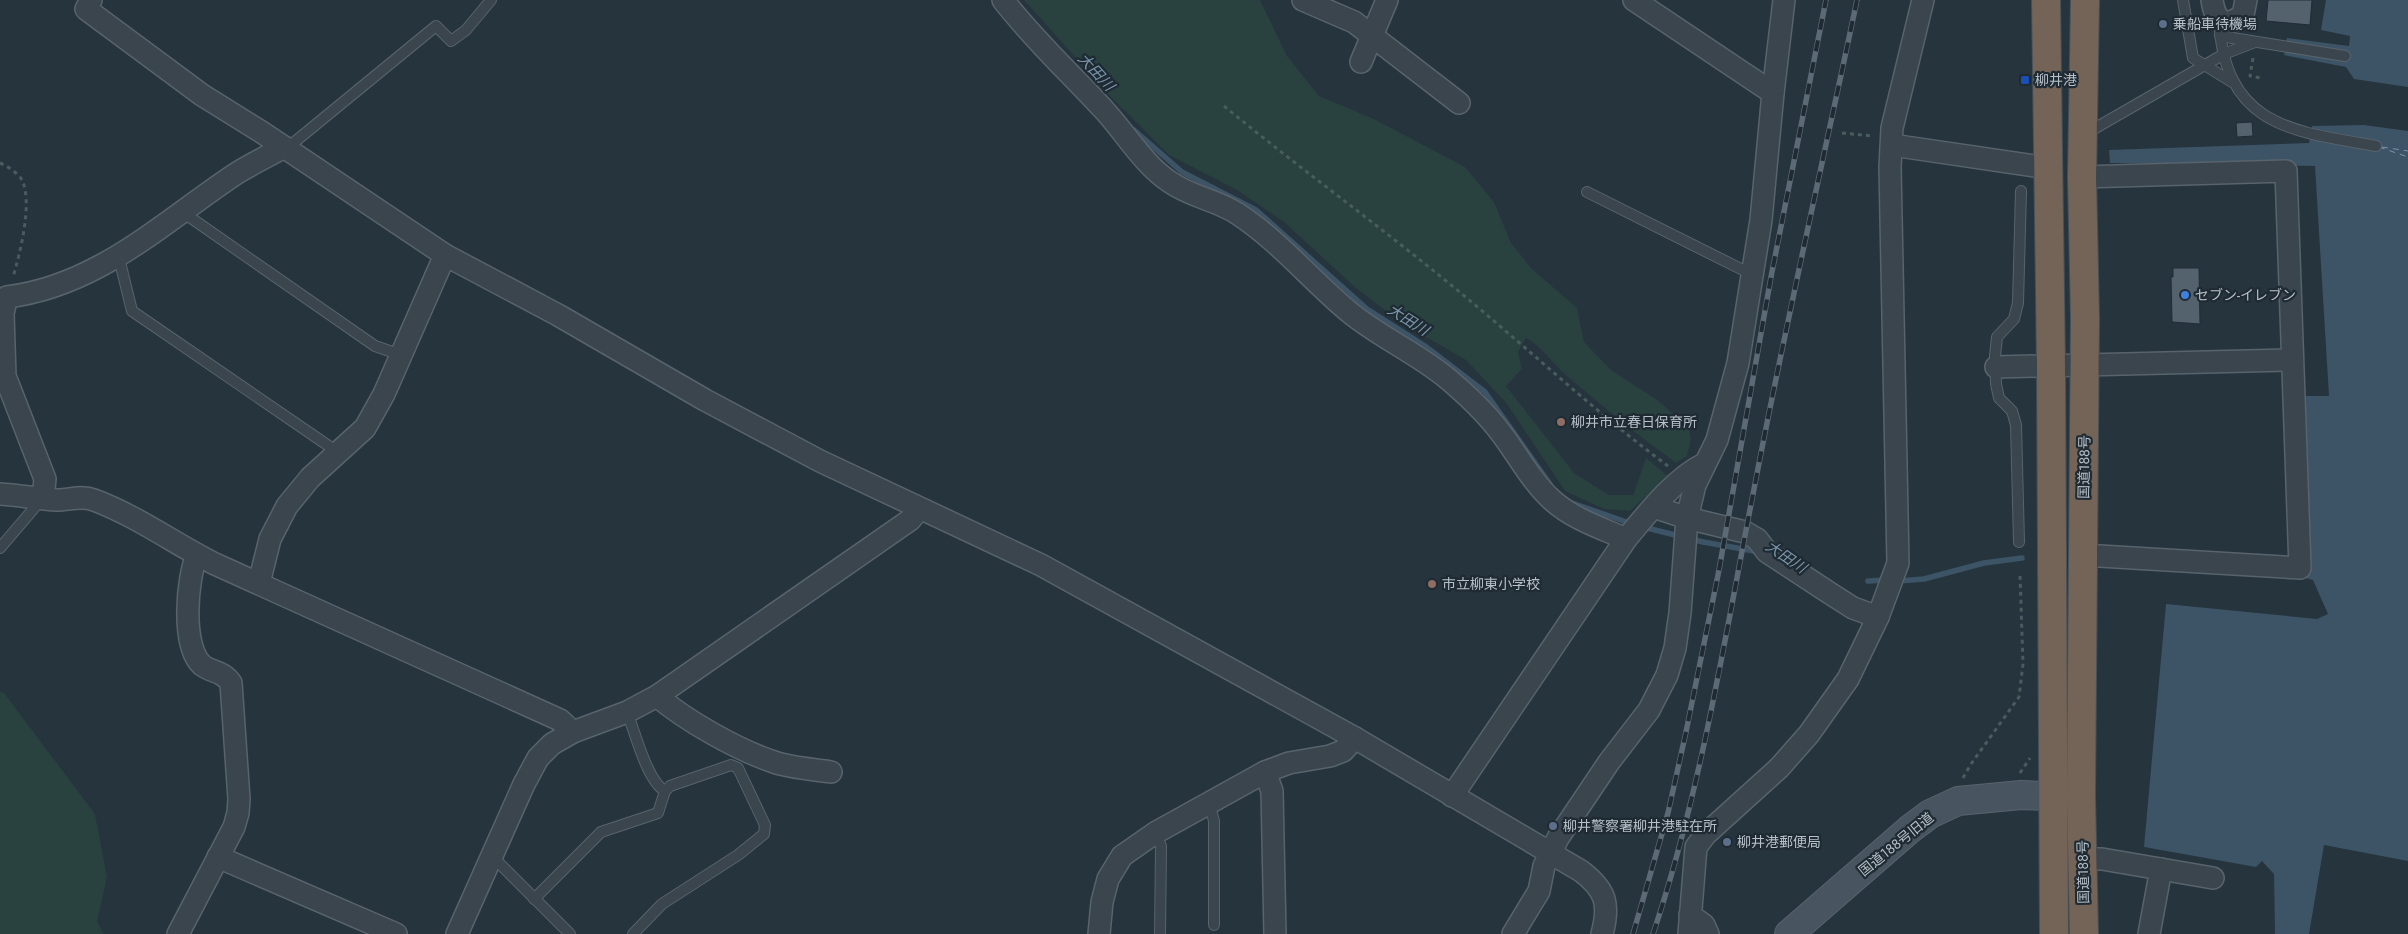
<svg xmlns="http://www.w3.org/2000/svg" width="2408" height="934" font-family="Jost,'Noto Sans JP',sans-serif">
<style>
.green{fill:#29413f}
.water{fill:#3c5466}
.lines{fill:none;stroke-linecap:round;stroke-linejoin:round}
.stream{stroke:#3c5466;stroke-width:5.5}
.ferry{stroke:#7895aa;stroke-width:1;stroke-dasharray:6 5;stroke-linecap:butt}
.building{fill:#54626e;stroke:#212c35}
.lane-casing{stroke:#58636c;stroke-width:12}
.street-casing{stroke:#58636c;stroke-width:24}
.secondary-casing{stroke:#58636c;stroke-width:30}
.highway-casing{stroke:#455059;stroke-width:30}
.path{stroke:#485d5c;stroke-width:3;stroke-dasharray:4 4;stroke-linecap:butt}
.lane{stroke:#3a454e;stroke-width:10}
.street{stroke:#3a454e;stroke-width:21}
.secondary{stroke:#485561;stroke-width:28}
.highway{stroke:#736457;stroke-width:28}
.rail-casing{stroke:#5c6a75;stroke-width:5.5}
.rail{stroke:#1f2a33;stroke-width:4;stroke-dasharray:11;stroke-linecap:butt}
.service-dot{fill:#5c6f8a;stroke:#1f2a33;stroke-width:2}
.transit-dot{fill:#1a4fb4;stroke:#1f2a33;stroke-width:2}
.shop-dot{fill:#3f7fe0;stroke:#1f2a33;stroke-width:2}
.education-dot{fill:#8d6e63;stroke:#1f2a33;stroke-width:2}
.labels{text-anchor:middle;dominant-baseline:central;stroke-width:4.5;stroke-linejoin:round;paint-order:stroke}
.poi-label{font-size:14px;fill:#b6c0c9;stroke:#1f2a33;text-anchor:start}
.street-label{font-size:14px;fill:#b6c0c9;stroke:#1f2a33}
.water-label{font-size:15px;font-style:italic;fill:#7895aa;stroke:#1f2a33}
</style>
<rect width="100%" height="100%" fill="#26343e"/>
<g class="green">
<path d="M1024,0H1260L1287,56L1319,96L1374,119L1465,167L1494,202L1511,243L1532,269L1577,308L1584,342L1611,370L1659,401L1689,430L1691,439L1687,456L1676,463C1639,436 1603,407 1568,377C1553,365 1543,347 1526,338L1518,352L1522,369L1506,386L1574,473L1609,495H1633L1646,458L1668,476L1630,511L1604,509L1565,491L1507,404L1466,360L1402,323L1356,288L1284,222L1237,190L1169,155L1111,97Z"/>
<polygon points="0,692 4,693 95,814 107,877 97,922 104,934 0,934"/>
</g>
<g class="water">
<polygon points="2326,0 2408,0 2408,87 2354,79 2346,67 2284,55 2287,38 2349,46 2350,36 2321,30"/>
<polygon points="2364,125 2408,131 2408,861 2324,845 2309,934 2275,934 2274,874 2262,861 2256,867 2144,847 2166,604 2317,619 2328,614 2313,580 2306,578 2302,396 2329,396 2315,166 2110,163 2109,150 2309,143 2312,126"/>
</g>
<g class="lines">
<g class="stream">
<polyline points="1134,130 1182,172 1256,210 1367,309 1425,346 1485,392 1550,484"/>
<polyline points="1572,503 1632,524"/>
<polyline points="1643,527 1703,542 1754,551 1758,553"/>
<polyline points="1868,581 1885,580"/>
<polyline points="1898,581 1924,579 1984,563 2022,558"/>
</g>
<g class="ferry">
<polyline points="2379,147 2408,157"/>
<polyline points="2382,147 2408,151"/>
</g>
</g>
<g class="building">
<polygon points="2268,0 2312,0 2310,25 2266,21"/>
<polygon points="2252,122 2253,136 2237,137 2236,123"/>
<polygon points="2173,268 2199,268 2200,324 2172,322 2171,277 2173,277"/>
</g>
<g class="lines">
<g class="lane-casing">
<g id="lane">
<polyline points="2183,0 2193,58 2232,82"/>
<path d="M2219,20C2225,125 2289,131 2376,146"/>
<polyline points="2220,36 2345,56"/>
<polyline points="2085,134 2224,54 2255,42"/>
<polyline points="286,149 436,26 451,41 466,30 491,0"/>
<polyline points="1587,192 1753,275"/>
<polyline points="186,210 191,218 375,346 401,355"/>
<polyline points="119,258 132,311 339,453"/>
<polyline points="2019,542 2016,425 2012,411 1999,398 1996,384 1995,356 1997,337 2014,319 2018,303 2021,191"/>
<polyline points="0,548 41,500"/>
<polyline points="1209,803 1214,821 1214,925"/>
<polyline points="1155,833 1161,846 1160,934"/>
<polyline points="491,858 498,862 570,934"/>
<path d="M534,899L601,832L658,813L665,791C647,781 635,732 627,712"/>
<polyline points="633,934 662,904 738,855 764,834 765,825 738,768 731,765 670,786 665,791"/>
</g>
</g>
<g class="street-casing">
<g id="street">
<path d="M91,0L86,9L202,95L263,133L445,255L558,315L705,400L820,461L1041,565L1355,738L1581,871C1606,890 1610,904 1602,934"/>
<path d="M1003,0C1034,40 1071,74 1105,111C1126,134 1144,165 1170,182C1191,197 1217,200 1238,214C1279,241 1311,280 1348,311C1379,337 1417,353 1448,379C1467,395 1486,413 1501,433C1518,455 1531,481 1552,500C1573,519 1601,528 1626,539"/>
<polyline points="1303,0 1354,22 1459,103"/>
<path d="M2212,0C2215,21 2225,29 2243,15L2246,0"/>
<polyline points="1361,62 1387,0"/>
<polyline points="1773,93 1784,0"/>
<polyline points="1892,145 2048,168"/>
<polyline points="2082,177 2286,171 2300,568 2083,555"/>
<polyline points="1996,367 2292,360"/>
<path d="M0,494C19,495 38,499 57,500C70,500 81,495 94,500C137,516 175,544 215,564L560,720L573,732"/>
<path d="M43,498L45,479L5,376L3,313L7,297C98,286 163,222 237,173C252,164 268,156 284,147"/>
<polyline points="1654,507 1687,518 1745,532 1757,539 1767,552 1828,592 1853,608 1878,617"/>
<polyline points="259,583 270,539 287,506 310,478 365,428 384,394 445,255"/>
<path d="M657,696C686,721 738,750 774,762C791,768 812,769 831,772"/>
<polyline points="1265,772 1272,791 1275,934"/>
<path d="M1452,796L1626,539C1647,514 1675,478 1704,464"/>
<polyline points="218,857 396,934"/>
<polyline points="2083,859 2102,859 2213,878"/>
<polyline points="1690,915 1704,925 1708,934"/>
<path d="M178,934L234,827L238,813L239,799L231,683C222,670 212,673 202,665C181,646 187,578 197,555"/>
<polyline points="457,934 524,784 538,758 552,744 573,732 627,712 657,696 910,520 919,509"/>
<polyline points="1099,934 1102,902 1108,879 1122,856 1155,833 1265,772 1289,763 1330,756 1343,751 1355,738"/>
<polyline points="1513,934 1539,891 1544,866 1558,838 1609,762 1649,710 1667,675 1675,648 1680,613 1687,518 1695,485 1717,440 1738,363 1761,220 1773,93 1634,0"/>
<polyline points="1689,934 1696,847 1706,834 1779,768 1809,734 1848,679 1878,617 1898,563 1890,167 1892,128 1923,0"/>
<polyline points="2149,934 2161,869"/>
</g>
</g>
<g class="secondary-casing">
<polyline id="secondary" points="1789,934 1910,829 1930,814 1958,801 2021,795 2078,797"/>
</g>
<g class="highway-casing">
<g id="highway">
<polyline points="2046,0 2051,366 2054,934"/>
<polyline points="2084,934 2081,797 2085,318 2082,177 2085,0"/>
</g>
</g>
<g class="path">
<polyline points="2253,58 2250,76 2261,78"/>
<path d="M1224,106C1293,163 1366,216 1435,272C1514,335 1587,406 1668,466"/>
<polyline points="1842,133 1873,136"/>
<path d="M0,163C7,166 18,173 22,180C33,202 20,254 13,277"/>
<polyline points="2020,773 2030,758"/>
<polyline points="1963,778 1971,764 2019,697 2023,664 2020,575"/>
</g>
<use href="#lane" class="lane"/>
<use href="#street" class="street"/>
<use href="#secondary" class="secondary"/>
<use href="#highway" class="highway"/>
<g class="rail-casing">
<g id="rail">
<polyline points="1633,934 1668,813 1686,732 1719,570 1771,277 1826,0"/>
<path d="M1653,934C1702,788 1725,635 1755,484C1786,322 1823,162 1857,0"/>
</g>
</g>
<use href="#rail" class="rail"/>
</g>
<g class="service-dot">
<circle cx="2163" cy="24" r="5"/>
<circle cx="1553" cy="826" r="5"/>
<circle cx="1727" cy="842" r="5"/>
</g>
<rect class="transit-dot" x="2020" y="75" width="10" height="10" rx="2.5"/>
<circle class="shop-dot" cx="2185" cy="295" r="5"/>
<g class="education-dot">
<circle cx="1561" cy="422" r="5"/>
<circle cx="1432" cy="584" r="5"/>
</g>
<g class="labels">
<g class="poi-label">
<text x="2173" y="24">乗船車待機場</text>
<text x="2035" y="80">柳井港</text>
<text x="2195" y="295">セブン-イレブン</text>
<text x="1571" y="422">柳井市立春日保育所</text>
<text x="1442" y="584">市立柳東小学校</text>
<text x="1563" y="826">柳井警察署柳井港駐在所</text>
<text x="1737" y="842">柳井港郵便局</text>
</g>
<g class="street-label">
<text transform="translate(2084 467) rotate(-89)">国道188号</text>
<text transform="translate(1896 844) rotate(-39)">国道188号旧道</text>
<text transform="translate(2083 872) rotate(-91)">国道188号</text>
</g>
<g class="water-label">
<text transform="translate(1096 72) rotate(47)">大田川</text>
<text transform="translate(1408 320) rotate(32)">大田川</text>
<text transform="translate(1786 557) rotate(34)">大田川</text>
</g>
</g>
</svg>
